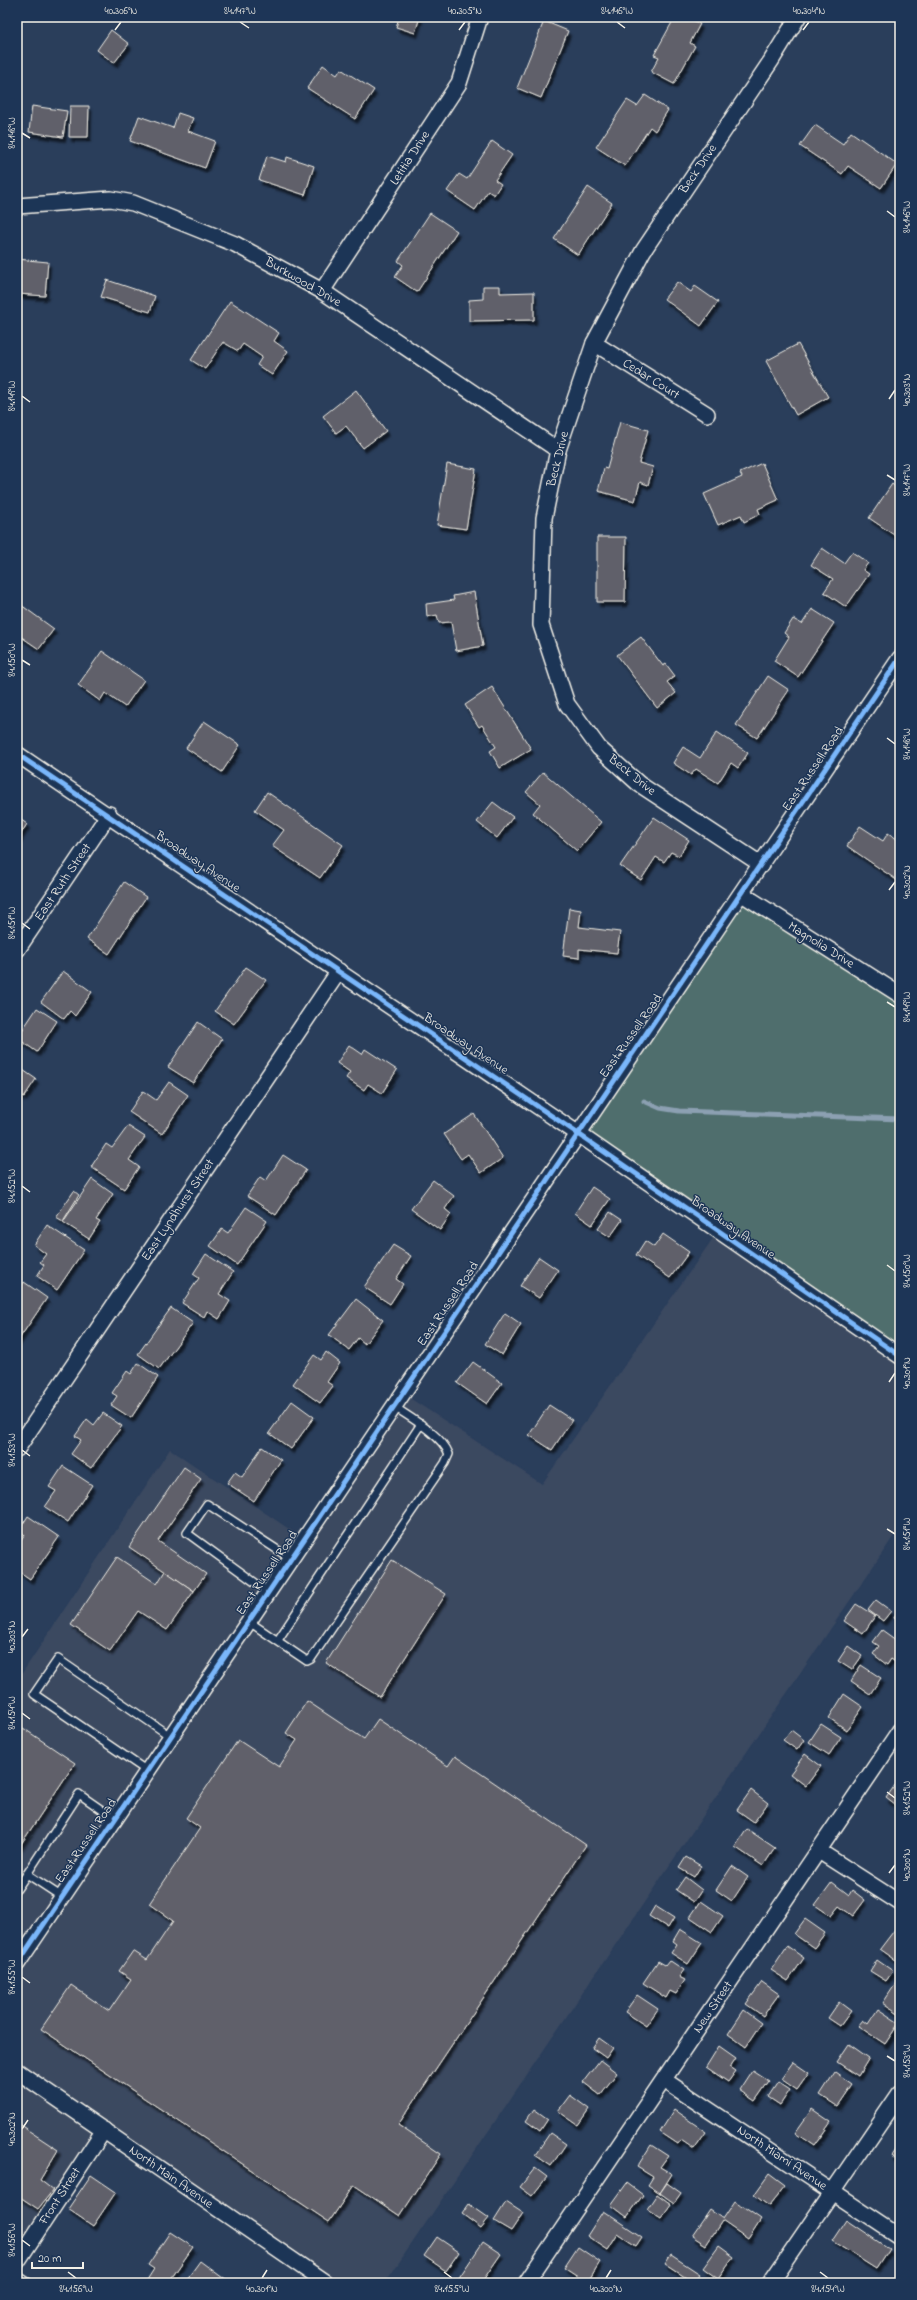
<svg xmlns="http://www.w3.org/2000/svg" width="917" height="2300" font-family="'Indie Flower',sans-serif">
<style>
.built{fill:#3a4860}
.green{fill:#4f6e6d;stroke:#a2b0aa}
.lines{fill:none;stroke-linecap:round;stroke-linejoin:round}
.stream{stroke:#8ca0b2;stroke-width:5}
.building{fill:#60606a;stroke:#f4f1e8;filter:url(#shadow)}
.lane-casing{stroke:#f4f1e8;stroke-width:10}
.street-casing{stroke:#f4f1e8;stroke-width:18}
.lane{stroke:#1d3557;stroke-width:7}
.street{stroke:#1d3557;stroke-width:15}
.cycleway-casing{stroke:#1d3557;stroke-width:8}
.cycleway{stroke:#7ab7fb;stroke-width:5}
.ticks{fill:none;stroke:#f4f1e8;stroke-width:1.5}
.labels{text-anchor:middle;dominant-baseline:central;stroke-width:3;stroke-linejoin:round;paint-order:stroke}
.street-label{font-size:13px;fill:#f4f1e8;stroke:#1d3557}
.neatline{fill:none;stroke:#f4f1e8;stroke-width:1.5}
.ticks-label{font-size:10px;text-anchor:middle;fill:#f4f1e8}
</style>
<defs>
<filter id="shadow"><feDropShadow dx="2.5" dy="4.5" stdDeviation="1" flood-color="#0009"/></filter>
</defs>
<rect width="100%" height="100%" fill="#2a3e5b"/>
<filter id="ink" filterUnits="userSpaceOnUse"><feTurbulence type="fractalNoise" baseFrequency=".025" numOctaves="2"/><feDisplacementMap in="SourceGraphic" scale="8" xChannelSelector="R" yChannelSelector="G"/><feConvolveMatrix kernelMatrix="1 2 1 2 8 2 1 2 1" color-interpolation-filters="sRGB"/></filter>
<g filter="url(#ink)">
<polygon class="built" points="718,1231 900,1356 900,1527 385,2283 326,2283 104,2130 17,2262 17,1681 170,1449 304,1539 402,1393 542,1484"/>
<polygon class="green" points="742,894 900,995 900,1356 577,1133"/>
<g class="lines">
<polyline class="stream" points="644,1101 660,1108 679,1111 900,1119"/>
</g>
<g class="building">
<polygon points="395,17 420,17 415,33 396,27 399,18"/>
<polygon points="675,17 687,17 700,24 690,43 695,46 674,84 651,72 659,57 654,55"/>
<polygon points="544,21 568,31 541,98 517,88"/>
<polygon points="111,30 129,44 114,63 97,50"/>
<polygon points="323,65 337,75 341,69 374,90 355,119 307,88"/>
<polygon points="645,95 668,110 655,131 650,127 625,166 596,147 627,100 637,106"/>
<polygon points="32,106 67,111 63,137 29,132"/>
<polygon points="70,106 89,106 88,137 69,137"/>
<polygon points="178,113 193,118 188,131 215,141 205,168 130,141 139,116 173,128"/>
<polygon points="815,125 843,144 851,132 897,164 881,188 848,166 842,174 800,146"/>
<polygon points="492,141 512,155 495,180 501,184 494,195 488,191 475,210 447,191 459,174 467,179"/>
<polygon points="267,156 286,162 287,157 314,166 305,195 259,180"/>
<polygon points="588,187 612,203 578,255 554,239"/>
<polygon points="430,213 457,231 417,292 395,277 403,265 398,261"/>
<polygon points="17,259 48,262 45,296 18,294"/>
<polygon points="107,280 155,296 150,312 101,297"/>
<polygon points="677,282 691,292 695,286 718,302 701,326 664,299"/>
<polygon points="483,286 500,286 500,293 534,292 534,320 469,321 469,300 483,299"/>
<polygon points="230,301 279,333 274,341 288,351 272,375 257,365 262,357 243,344 238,351 223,342 205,369 191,360"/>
<polygon points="798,344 828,397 796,415 766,361"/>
<polygon points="356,390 386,431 363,448 346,426 336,433 323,416"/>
<polygon points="620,422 648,430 639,463 653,467 648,485 640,482 635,501 598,491 604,468 607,469"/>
<polygon points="762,463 778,500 758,509 760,514 744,522 741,515 718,525 704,494 742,477 740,473"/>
<polygon points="447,464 476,469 466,529 437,525"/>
<polygon points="892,484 900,490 900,526 894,535 869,518"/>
<polygon points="597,537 626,537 625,602 597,602"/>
<polygon points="822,548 844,563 852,552 868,563 863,570 869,574 846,607 824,592 833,579 811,565"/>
<polygon points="474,592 483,646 456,651 451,622 439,623 437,615 427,617 426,604 454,600 453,596"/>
<polygon points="17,602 54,629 39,649 17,634"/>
<polygon points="812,609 834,623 798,677 774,661 789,637 784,633 793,619 802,624"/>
<polygon points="641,637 663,666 666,664 675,676 667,682 676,693 657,708 617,655"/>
<polygon points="102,651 144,680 125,707 105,693 100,701 78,685"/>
<polygon points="768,676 789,690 757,738 736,725"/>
<polygon points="492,687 531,749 500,768 490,751 496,747 482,725 479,727 465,705"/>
<polygon points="204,721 240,745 222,772 186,748"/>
<polygon points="717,732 748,753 738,768 731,763 718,783 696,769 691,775 673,763 683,747 700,758"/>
<polygon points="543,772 601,822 577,851 533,813 540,804 526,792"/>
<polygon points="267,792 343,845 320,878 272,846 284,830 255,810"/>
<polygon points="493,802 513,817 497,838 477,822"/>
<polygon points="17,817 27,824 17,840"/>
<polygon points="654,817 689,840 679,856 671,852 664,862 656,857 641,880 620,866"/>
<polygon points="860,826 883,841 888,833 900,841 898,881 847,846"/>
<polygon points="124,882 146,897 109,954 87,939"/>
<polygon points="569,908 581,910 579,927 620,932 617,953 579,949 579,958 563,956"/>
<polygon points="246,967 266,980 234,1024 215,1011"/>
<polygon points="63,971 92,992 75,1016 70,1011 64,1019 41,1002"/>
<polygon points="37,1008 57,1021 37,1052 17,1038"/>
<polygon points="198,1022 222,1039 193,1083 168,1067"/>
<polygon points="349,1045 362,1054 365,1049 397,1070 382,1093 368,1084 364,1090 346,1078 350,1072 337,1063"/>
<polygon points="17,1066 36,1079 24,1097 17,1092"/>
<polygon points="169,1082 188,1095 162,1134 129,1112 143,1091 156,1100"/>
<polygon points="474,1114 503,1158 481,1173 468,1154 461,1159 444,1134"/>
<polygon points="128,1126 145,1137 129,1160 139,1167 124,1189 91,1167 106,1144 112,1148"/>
<polygon points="283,1155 306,1170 276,1215 247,1196 260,1177 266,1181"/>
<polygon points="92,1179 113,1194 96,1220 100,1222 89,1239 63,1222"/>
<polygon points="433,1180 454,1196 445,1209 451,1214 440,1230 411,1209"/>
<polygon points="592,1187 610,1199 592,1225 575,1213"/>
<polygon points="74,1191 79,1195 63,1221 56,1217"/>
<polygon points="246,1207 267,1221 237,1265 210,1246 222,1229 228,1233"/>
<polygon points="610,1212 622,1220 610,1237 598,1229"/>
<polygon points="47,1225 84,1250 57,1290 37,1276 44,1265 40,1262 46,1254 34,1245"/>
<polygon points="663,1234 689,1252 670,1278 636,1255 645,1241 654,1247"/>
<polygon points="393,1245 411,1256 396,1279 403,1284 390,1304 364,1287"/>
<polygon points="206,1254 233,1272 219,1294 230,1301 219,1319 207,1311 204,1317 182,1303 199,1278 193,1274"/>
<polygon points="539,1257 558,1270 539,1298 520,1286"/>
<polygon points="24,1282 47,1298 17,1342 17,1293"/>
<polygon points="356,1299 383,1320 365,1344 358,1338 349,1350 329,1335"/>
<polygon points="171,1308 193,1323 159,1369 138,1354"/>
<polygon points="505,1313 521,1324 502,1355 485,1344"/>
<polygon points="326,1352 340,1363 327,1382 333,1386 320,1403 293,1384 314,1355 321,1360"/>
<polygon points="473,1362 502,1383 487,1404 457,1383"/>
<polygon points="138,1363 158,1377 131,1418 111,1405 117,1396 112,1393 127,1371 131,1374"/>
<polygon points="292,1401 314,1417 291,1449 269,1433"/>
<polygon points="549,1405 572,1420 552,1450 529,1435"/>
<polygon points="103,1413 122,1426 91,1468 71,1454 81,1440 75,1436 87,1419 94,1425"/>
<polygon points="262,1447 281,1460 254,1501 227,1483 235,1472 242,1477"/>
<polygon points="63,1466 92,1485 68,1522 45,1507 56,1491 49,1487"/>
<polygon points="184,1467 201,1479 158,1541 206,1574 194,1591 129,1547"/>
<polygon points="28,1516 59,1537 30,1579 17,1570 17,1546 25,1535 19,1530"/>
<polygon points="117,1557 157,1584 165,1571 194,1591 167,1630 138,1611 110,1651 71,1625"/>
<polygon points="392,1560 446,1594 380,1697 326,1663"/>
<polygon points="876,1600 891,1611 883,1621 868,1610"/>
<polygon points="856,1604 875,1616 863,1634 844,1621"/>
<polygon points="900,1609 900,1622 894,1618"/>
<polygon points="882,1630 900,1643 900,1659 897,1663 891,1659 887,1665 873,1654 879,1646 873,1642"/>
<polygon points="848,1646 862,1656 852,1670 838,1661"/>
<polygon points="861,1665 881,1678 870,1694 851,1681"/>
<polygon points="844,1694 863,1707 847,1730 829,1718"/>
<polygon points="307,1701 364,1739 378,1719 448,1766 455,1756 586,1845 398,2125 441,2154 400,2216 354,2185 329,2222 41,2029 71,1985 109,2011 131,1979 119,1971 133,1951 147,1960 173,1921 149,1904 200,1828 186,1818 238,1740 279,1767 297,1740 286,1733"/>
<polygon points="17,1724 75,1763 19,1847 17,1846"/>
<polygon points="821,1724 841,1737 829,1755 809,1742"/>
<polygon points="791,1730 804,1740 797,1750 783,1740"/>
<polygon points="805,1754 821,1766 806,1786 790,1774"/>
<polygon points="900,1778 900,1809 886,1798"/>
<polygon points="751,1790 768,1803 754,1822 737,1810"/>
<polygon points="747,1829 775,1848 763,1866 735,1847"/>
<polygon points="686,1857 701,1866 694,1877 679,1868"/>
<polygon points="732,1866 748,1877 732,1901 716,1890"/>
<polygon points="685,1877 702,1890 694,1902 676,1890"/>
<polygon points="832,1882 849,1895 852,1890 865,1900 853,1916 839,1906 831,1916 815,1905"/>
<polygon points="701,1901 723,1916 712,1932 690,1917"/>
<polygon points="655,1906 674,1918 668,1928 649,1916"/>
<polygon points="805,1919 825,1933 814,1948 794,1934"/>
<polygon points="896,1928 900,1931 900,1963 880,1949"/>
<polygon points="680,1929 702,1943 688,1964 671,1953 677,1944 673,1941"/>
<polygon points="787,1946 804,1958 788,1981 771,1970"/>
<polygon points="669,1960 684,1970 679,1977 685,1980 676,1994 670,1991 666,1998 643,1983 658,1961 665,1965"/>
<polygon points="877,1960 893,1971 886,1981 870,1971"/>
<polygon points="898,1980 900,1981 900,2014 883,2003"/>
<polygon points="762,1982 779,1994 763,2016 746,2004"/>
<polygon points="637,1995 658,2009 646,2026 625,2012"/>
<polygon points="839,2002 851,2011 840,2026 828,2018"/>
<polygon points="878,2009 899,2023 885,2044 858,2026 863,2020 868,2024"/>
<polygon points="744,2010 762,2023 746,2047 728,2034"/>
<polygon points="599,2038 613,2048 606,2058 592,2048"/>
<polygon points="849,2044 869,2058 858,2076 837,2062"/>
<polygon points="719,2046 736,2058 730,2067 736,2071 728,2082 706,2067"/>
<polygon points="600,2060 617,2073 600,2095 583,2082"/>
<polygon points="793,2062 809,2073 797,2090 781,2079"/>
<polygon points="752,2070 769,2081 755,2101 739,2090"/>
<polygon points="835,2072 852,2084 837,2106 820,2095"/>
<polygon points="778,2082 790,2090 780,2105 768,2097"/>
<polygon points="570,2095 589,2109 578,2125 558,2111"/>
<polygon points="534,2109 548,2119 540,2131 526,2121"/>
<polygon points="812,2109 831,2122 814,2146 795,2133"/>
<polygon points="674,2110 706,2132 694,2149 681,2140 678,2144 660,2132"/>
<polygon points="17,2123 58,2150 40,2180 53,2190 38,2209 17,2195"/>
<polygon points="550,2133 566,2144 551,2166 535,2155"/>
<polygon points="900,2142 900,2162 891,2156"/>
<polygon points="651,2145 668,2156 660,2167 672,2174 660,2193 648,2185 653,2177 637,2167"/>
<polygon points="535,2168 547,2177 532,2196 520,2187"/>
<polygon points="769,2174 785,2186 769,2206 754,2195"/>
<polygon points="91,2175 116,2192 93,2226 68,2209"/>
<polygon points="627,2183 643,2195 627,2217 611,2205"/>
<polygon points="667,2183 681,2193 674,2203 660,2193"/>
<polygon points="657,2194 671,2204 661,2218 647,2209"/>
<polygon points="735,2201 761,2219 748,2239 722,2221 706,2245 692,2236 710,2210 723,2219"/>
<polygon points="506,2202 523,2213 511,2231 494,2221"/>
<polygon points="469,2204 489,2218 481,2228 462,2214"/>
<polygon points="603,2211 642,2237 636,2246 618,2234 608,2250 587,2236"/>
<polygon points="846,2220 889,2249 876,2269 832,2241"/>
<polygon points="170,2232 193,2247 168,2283 151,2283 147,2280 154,2269 148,2265"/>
<polygon points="437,2237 459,2252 446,2271 424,2256"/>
<polygon points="483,2242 501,2254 481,2283 458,2283 456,2282"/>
<polygon points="719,2246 734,2257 718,2279 703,2268"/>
<polygon points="578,2247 600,2262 587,2283 564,2268"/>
<polygon points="671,2255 700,2274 694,2283 665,2264"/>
<polygon points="200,2261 227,2281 226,2283 184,2283"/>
</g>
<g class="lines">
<g class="lane-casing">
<g id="lane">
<polyline points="268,1592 187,1533 207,1504 290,1558"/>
<path d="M248,1621L307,1661L311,1659L445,1463L449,1454C442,1435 409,1417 393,1406"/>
<polyline points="278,1640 421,1424"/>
<polyline points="147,1771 34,1694 58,1659 170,1736"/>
<polyline points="17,1889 27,1874"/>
<polyline points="62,1897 27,1874 79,1794 115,1819"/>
<polyline points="17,2275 29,2283"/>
</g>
</g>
<g class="street-casing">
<g id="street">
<polyline points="17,206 111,199 133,203 235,244 322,291 558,450"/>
<polyline points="322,291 459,83 480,17"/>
<polyline points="594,343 707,414"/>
<polyline points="17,754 577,1133 900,1356"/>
<polyline points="762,865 639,784 599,748 567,704 541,625 544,518 558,450 594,343 643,251 771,61 798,17"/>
<polyline points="742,894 900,995"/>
<polyline points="17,950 109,814"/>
<polyline points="17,1449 339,971"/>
<polyline points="819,1851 900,1903"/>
<polyline points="17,1964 900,658"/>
<polyline points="17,2071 326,2283"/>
<polyline points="664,2080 900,2237"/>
<polyline points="17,2262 104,2130"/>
<polyline points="526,2283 900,1730"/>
<polyline points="770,2283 900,2093"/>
</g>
</g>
<use href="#lane" class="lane"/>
<use href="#street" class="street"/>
<g class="cycleway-casing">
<g id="cycleway">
<polyline points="17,754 577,1133 900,1356"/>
<polyline points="17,1964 900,658"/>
</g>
</g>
<use href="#cycleway" class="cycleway"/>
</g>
</g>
<path class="ticks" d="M240,22L249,28M617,22L625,28M115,30L121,22M459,30L465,22M803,30L809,22M22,133L30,138M887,211L895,217M22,396L30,402M889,399L895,390M887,475L895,480M22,660L30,665M887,738L895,744M889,890L895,882M22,923L30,929M887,1002L895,1007M22,1186L30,1192M887,1265L895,1271M889,1382L895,1373M22,1450L30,1456M887,1529L895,1534M22,1637L28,1629M22,1713L30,1719M887,1792L895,1798M889,1873L895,1865M22,1977L30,1983M887,2056L895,2061M22,2129L28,2120M22,2240L30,2246M68,2272L76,2278M444,2272L452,2278M820,2272L828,2278M262,2278L267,2270M606,2278L611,2270"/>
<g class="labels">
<g class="street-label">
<text transform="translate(410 158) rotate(-57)">Letitia Drive</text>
<text transform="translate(698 169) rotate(-56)">Beck Drive</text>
<text transform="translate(303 282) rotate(30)">Burkwood Drive</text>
<text transform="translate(651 379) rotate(32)">Cedar Court</text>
<text transform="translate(558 459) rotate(-76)">Beck Drive</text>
<text transform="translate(813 769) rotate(-56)">East Russell Road</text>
<text transform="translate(632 775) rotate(39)">Beck Drive</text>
<text transform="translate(198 862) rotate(34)">Broadway Avenue</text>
<text transform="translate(63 882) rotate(-56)">East Ruth Street</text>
<text transform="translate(821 945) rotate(32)">Magnolia Drive</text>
<text transform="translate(631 1036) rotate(-55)">East Russell Road</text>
<text transform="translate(466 1044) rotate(34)">Broadway Avenue</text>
<text transform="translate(178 1210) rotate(-56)">East Lyndhurst Street</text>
<text transform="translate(733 1228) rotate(35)">Broadway Avenue</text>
<text transform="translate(448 1304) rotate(-56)">East Russell Road</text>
<text transform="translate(267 1573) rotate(-56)">East Russell Road</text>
<text transform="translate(86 1841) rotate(-56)">East Russell Road</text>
<text transform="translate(713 2007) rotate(-56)">New Street</text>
<text transform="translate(782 2158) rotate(34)">North Miami Avenue</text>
<text transform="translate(171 2177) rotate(35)">North Main Avenue</text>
<text transform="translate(60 2196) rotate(-57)">Front Street</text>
</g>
</g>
<rect width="917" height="2300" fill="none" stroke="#1d3557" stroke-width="44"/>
<path d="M32 2262v6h51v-6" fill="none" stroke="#f4f1e8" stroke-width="2"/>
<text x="38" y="2262" font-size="12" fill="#f4f1e8" stroke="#1d3557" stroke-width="3" paint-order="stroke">20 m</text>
<rect x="22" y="22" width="873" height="2256" class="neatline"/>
<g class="ticks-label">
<text x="121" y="14">40.306°N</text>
<text x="240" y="14">84.147°W</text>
<text x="465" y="14">40.305°N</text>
<text x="617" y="14">84.146°W</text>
<text x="809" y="14">40.304°N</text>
<text transform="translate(11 133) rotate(-90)" y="4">84.148°W</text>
<text transform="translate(906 217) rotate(-90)" y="4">84.146°W</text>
<text transform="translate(906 390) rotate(-90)" y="4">40.303°N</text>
<text transform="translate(11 396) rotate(-90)" y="4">84.149°W</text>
<text transform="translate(906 480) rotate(-90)" y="4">84.147°W</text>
<text transform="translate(11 660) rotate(-90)" y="4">84.150°W</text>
<text transform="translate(906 744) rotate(-90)" y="4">84.148°W</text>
<text transform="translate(906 882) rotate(-90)" y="4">40.302°N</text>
<text transform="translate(11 923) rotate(-90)" y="4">84.151°W</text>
<text transform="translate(906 1007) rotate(-90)" y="4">84.149°W</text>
<text transform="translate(11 1186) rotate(-90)" y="4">84.152°W</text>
<text transform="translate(906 1271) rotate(-90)" y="4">84.150°W</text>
<text transform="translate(906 1373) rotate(-90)" y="4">40.301°N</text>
<text transform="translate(11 1450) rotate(-90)" y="4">84.153°W</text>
<text transform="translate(906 1534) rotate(-90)" y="4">84.151°W</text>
<text transform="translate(11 1637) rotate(-90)" y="4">40.303°N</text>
<text transform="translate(11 1713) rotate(-90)" y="4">84.154°W</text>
<text transform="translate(906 1798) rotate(-90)" y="4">84.152°W</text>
<text transform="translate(906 1865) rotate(-90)" y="4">40.300°N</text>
<text transform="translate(11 1977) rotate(-90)" y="4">84.155°W</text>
<text transform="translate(906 2061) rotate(-90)" y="4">84.153°W</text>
<text transform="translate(11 2129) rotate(-90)" y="4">40.302°N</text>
<text transform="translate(11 2240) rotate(-90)" y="4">84.156°W</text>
<text x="76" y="2292">84.156°W</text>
<text x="262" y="2292">40.301°N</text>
<text x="452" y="2292">84.155°W</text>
<text x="606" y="2292">40.300°N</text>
<text x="828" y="2292">84.154°W</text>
</g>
</svg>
